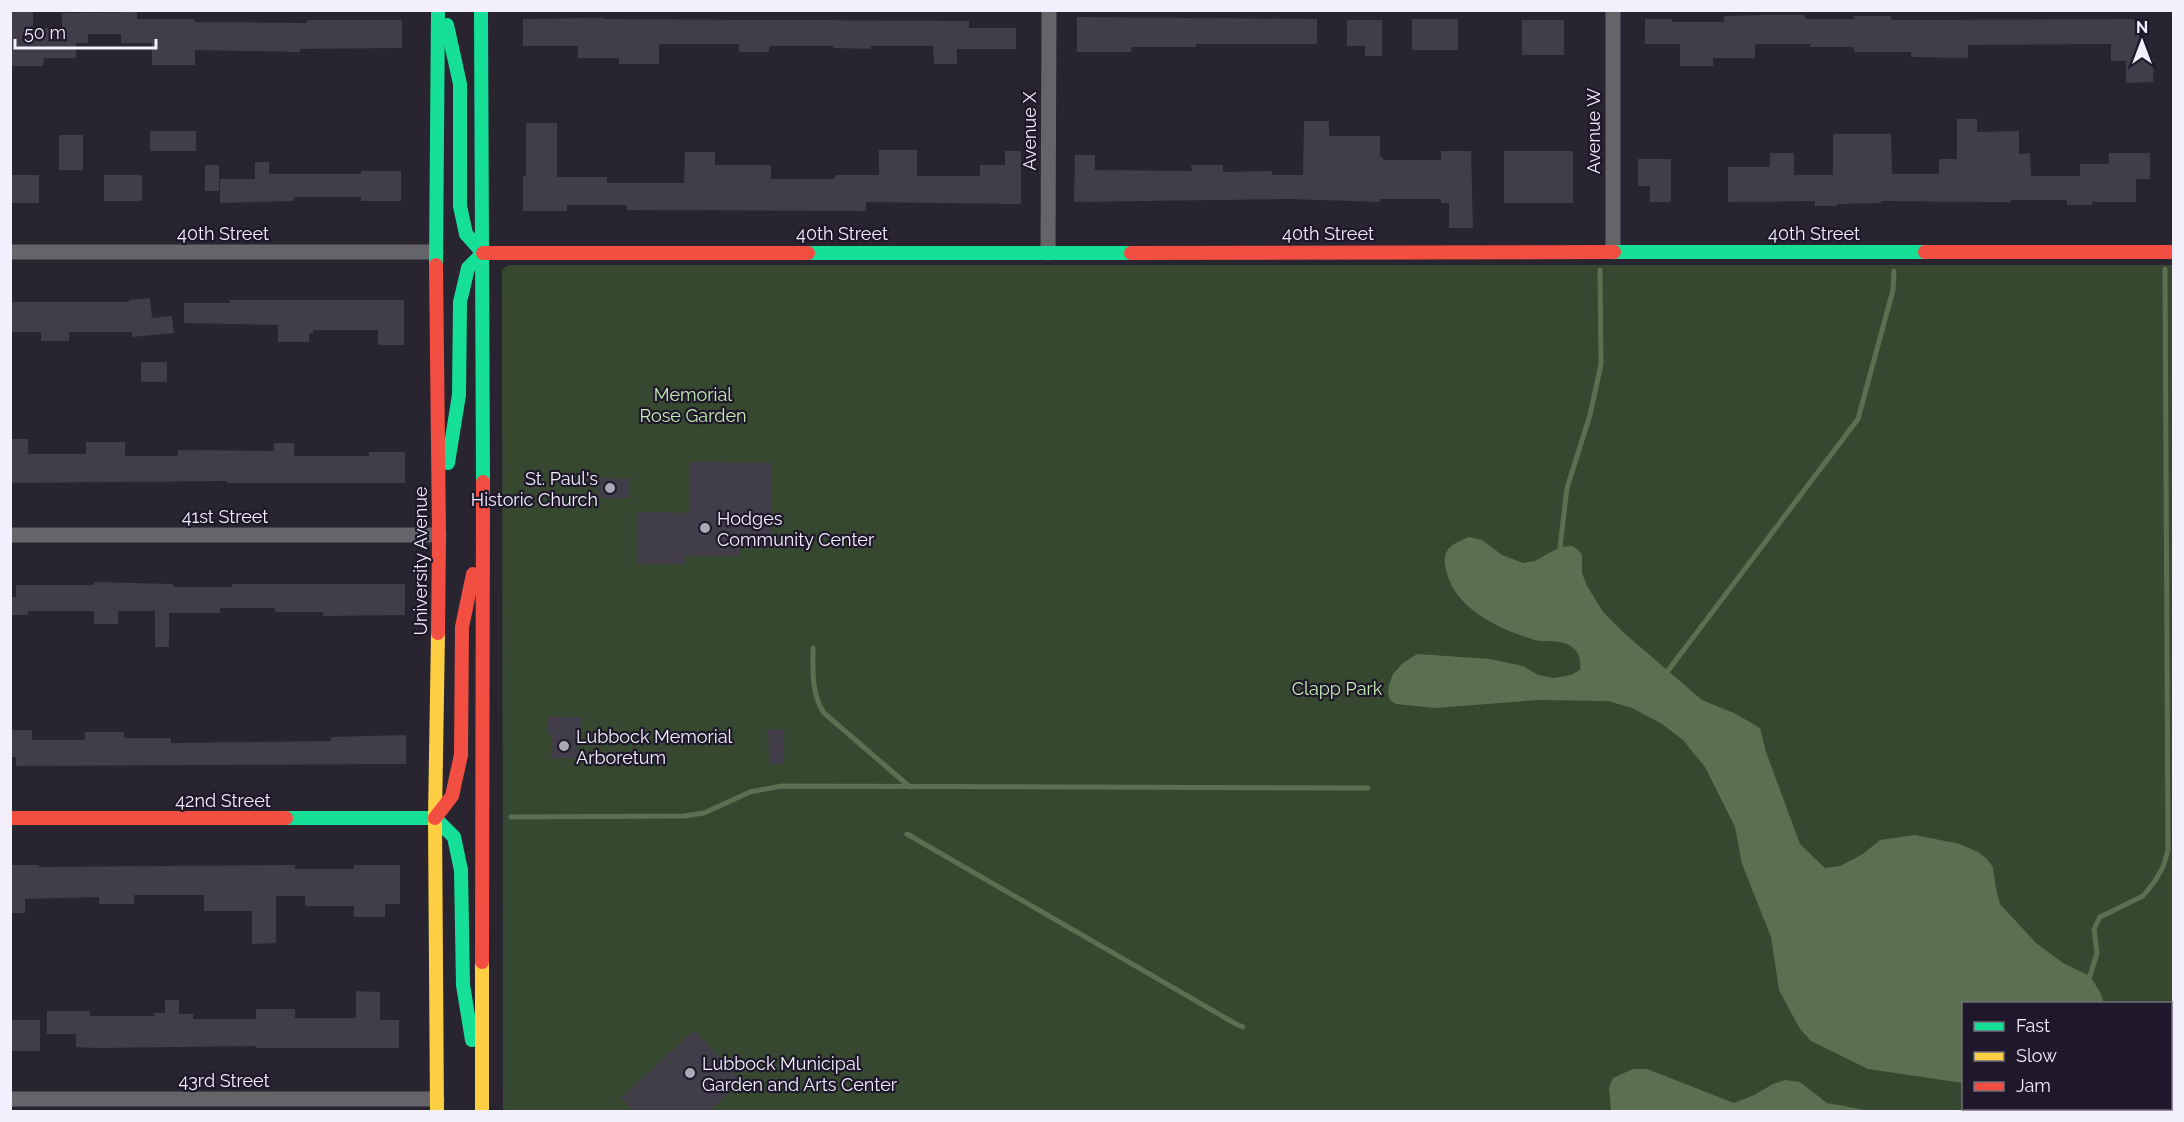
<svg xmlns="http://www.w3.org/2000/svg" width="2184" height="1122" font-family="Raleway,sans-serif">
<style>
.green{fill:#374830;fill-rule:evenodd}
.water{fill:#5a7051}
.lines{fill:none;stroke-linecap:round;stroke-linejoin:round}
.stream{stroke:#5a7051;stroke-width:5}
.building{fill:#413d49}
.street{stroke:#656469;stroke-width:15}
.fast{stroke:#16e098;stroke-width:14}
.slow{stroke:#ffcf43;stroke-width:14}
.jam{stroke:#f24e42;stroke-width:14}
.poi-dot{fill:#aca8b5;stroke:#1e182a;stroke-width:2}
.labels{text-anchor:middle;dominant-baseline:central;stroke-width:4.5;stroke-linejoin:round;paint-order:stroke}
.street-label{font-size:18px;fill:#f3effc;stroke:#1e182a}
.park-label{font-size:18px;fill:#c4eeb2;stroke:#1e182a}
.poi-label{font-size:18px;fill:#f3effc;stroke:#1e182a;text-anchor:start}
</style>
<rect width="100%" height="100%" fill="#282530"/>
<path class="green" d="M508,265H2173V1111H503L502,270ZM1964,1004H2170V1108H1964Z"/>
<g class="water">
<path d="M1469,537L1482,540L1502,555L1523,563L1535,561L1560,547L1573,546L1582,554V573L1587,586L1603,612L1624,633L1702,700L1736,714L1760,728L1766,752L1800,844L1825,868L1840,866L1863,854L1880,840L1915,835L1960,844L1978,852L1986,858L1993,867L1996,889L2000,904L2036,943L2063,963L2090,976L2100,992L2104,1003L1964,1004L1963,1083L1868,1069L1811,1041L1800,1029L1779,990L1771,937L1742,864L1735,827L1705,767L1683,740L1662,724L1632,708L1608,701L1538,700L1435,708L1396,704L1390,700L1388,693L1389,685L1393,674L1403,663L1417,654L1490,659L1523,666L1538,675L1554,678L1571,675L1580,670C1581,662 1580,654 1574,649C1564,638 1547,643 1535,640C1498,629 1450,607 1445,564C1443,547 1455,543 1469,537Z"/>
<polygon points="1633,1069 1647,1069 1734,1103 1754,1095 1773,1084 1785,1080 1800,1082 1827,1103 1871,1111 1611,1111 1609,1088 1613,1078"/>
</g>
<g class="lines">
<g class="stream">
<polyline points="1560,547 1567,488 1590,415 1601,364 1600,270"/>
<path d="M813,648C813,672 811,693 824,713L910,787"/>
<polyline points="1667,672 1858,419 1893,290 1894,271"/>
<polyline points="511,817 684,816 704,813 750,792 781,786 1368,788"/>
<polyline points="907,834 1236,1024 1243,1027"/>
<polyline points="2090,976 2097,953 2094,929 2100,917 2143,896 2155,881 2163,867 2168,850 2165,269"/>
</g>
</g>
<g class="building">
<polygon points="10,10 33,10 33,28 62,28 62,13 137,12 137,19 195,19 195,22 307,23 307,20 402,20 402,48 300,49 300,52 195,50 195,65 152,65 152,43 121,43 121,34 88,34 88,43 76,43 76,58 44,58 43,66 10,66"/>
<polygon points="1766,15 1805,15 1805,19 1854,19 1854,16 1891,16 1891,20 2139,19 2139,59 2154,59 2153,82 2126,83 2126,61 2111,61 2111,44 1968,45 1968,58 1911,57 1911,52 1854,52 1854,47 1810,47 1810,44 1755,44 1755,58 1713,58 1713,66 1680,66 1680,44 1645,44 1645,19 1672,19 1672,22 1724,22 1724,16"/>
<polygon points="1077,17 1317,19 1317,44 1196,44 1196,47 1131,47 1131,52 1077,52"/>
<polygon points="604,18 604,19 969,21 969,28 1016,28 1016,49 957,49 957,64 934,64 933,46 871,46 871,49 833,48 833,46 769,46 769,52 739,52 739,44 659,44 659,64 619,64 619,58 578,58 578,46 523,46 523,19"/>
<rect x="1412" y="19" width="46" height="31"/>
<polygon points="1347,20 1382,20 1382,56 1365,56 1365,46 1347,46"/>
<rect x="1522" y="20" width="42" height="35"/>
<polygon points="1957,119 1977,119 1977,132 2019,131 2019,154 2030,153 2031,176 2080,176 2080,164 2109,164 2109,153 2150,153 2150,179 2136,179 2136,202 2092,202 2092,205 2067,205 2067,200 2011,200 2011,202 1985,202 1881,201 1881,203 1837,204 1837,206 1815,206 1815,201 1728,202 1728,167 1770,167 1770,153 1794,153 1794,175 1833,175 1833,134 1891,134 1892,174 1939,174 1939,159 1957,159"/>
<polygon points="1304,121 1329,121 1329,136 1380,136 1380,157 1383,157 1383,160 1441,160 1441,151 1471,151 1473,228 1449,228 1449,203 1441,203 1441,199 1380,199 1380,202 1291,199 1074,202 1075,155 1095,155 1095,170 1192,171 1191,165 1223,165 1223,172 1272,171 1272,175 1303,175"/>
<polygon points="526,123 557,123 557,177 607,177 607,183 684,183 685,152 715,152 715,165 771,165 771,179 835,179 835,175 879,175 879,150 917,150 917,176 980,176 980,165 1005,165 1005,151 1021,151 1021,204 866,202 866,211 627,210 627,205 567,205 567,211 523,211 523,176 526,176"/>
<rect x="150" y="131" width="46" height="20"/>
<rect x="59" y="135" width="24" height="35"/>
<rect x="1504" y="151" width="69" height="52"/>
<polygon points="1638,159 1671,159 1671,202 1650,202 1650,186 1638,186"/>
<polygon points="255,162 269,162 269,174 361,174 361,171 401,171 401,201 361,201 361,197 294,197 294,201 220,203 220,179 255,179"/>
<rect x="205" y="165" width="14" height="26"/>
<rect x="10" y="175" width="29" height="28"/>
<rect x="104" y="175" width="38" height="26"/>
<polygon points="150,298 152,318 172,316 174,333 132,337 132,332 69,332 69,341 41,341 41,332 10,332 10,302 129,302 129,300"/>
<polygon points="230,300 404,300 404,345 378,345 378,330 313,330 313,333 309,333 309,342 278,342 278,325 184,323 184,303 230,303"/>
<rect x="141" y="362" width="26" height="20"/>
<polygon points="10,439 28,439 28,454 86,454 86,442 125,442 125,456 178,456 178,450 274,451 274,443 294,443 294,456 369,456 369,452 405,452 405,483 227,483 227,481 10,483"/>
<polygon points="690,462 771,463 771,543 739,543 739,556 686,556 686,564 638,564 638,512 690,513"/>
<polygon points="599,478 630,479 629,498 598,498"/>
<polygon points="94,582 173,584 173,587 232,587 232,584 405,584 405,615 323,616 323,612 275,612 275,608 220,608 220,613 169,613 169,647 155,647 155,611 118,611 118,624 94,624 94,611 28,611 28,615 10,615 10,597 16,597 16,585 94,585"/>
<polygon points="547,717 581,717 581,733 578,734 578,758 551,759 551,734 548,734"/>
<polygon points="10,730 32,730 32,740 85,740 85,732 124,732 124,738 171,738 171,743 331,741 331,737 406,735 406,764 16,766 16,757 10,757"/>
<polygon points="768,730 784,730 784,764 769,764"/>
<polygon points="10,865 39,865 39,867 295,865 295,869 354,869 354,865 400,865 400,904 385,904 385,917 354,917 354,906 305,906 305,896 276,896 276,943 252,944 252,911 204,911 204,895 134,895 134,904 99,904 99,897 25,899 25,913 10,913"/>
<polygon points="356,991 380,992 380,1020 399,1020 399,1048 256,1048 256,1046 97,1048 76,1047 76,1034 47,1034 47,1011 90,1011 90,1016 154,1016 154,1013 165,1013 165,1000 179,1000 179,1014 193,1014 193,1019 256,1019 256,1009 295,1009 295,1018 356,1018"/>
<rect x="10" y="1020" width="30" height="31"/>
<polygon points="694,1030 741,1081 709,1112 633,1112 621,1098"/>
</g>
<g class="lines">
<g class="street">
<polyline points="1613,10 1613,252"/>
<polyline points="10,252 436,252"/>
<polyline points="1048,253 1049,10"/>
<polyline points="10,535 439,535"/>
<polyline points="10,1099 437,1099"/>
</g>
<g class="fast">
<polyline points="481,10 483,482"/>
<polyline points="447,25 460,84 460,206 466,234 483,253"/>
<polyline points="1614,252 1925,252"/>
<polyline points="808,253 1131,253"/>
<polyline points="436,265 438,10"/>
<polyline points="448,463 459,395 460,302 468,268 483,253"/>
<polyline points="286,818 435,818"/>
<polyline points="435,818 454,837 461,870 463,985 472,1040"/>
</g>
<g class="slow">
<polyline points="437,1112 435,818 438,633"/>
<polyline points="482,1112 482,962"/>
</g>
<g class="jam">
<polyline points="1925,252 2174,252"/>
<polyline points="483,253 808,253"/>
<polyline points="1131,253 1614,252"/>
<polyline points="436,265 439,535 438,633"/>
<polyline points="10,818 286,818"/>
<polyline points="435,818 452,796 461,755 462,627 473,574"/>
<polyline points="482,962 483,482"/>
</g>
</g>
<g class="poi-dot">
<circle cx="610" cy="488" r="6"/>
<circle cx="705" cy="528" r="6"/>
<circle cx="564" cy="746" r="6"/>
<circle cx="690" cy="1073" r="6"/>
</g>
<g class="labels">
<g class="street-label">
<text transform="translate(1029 131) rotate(-90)">Avenue X</text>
<text transform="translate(1593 131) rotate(-90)">Avenue W</text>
<text x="223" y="233">40th Street</text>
<text x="842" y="233">40th Street</text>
<text x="1328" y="233">40th Street</text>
<text x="1814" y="233">40th Street</text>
<text x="225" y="516">41st Street</text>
<text transform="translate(420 561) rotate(-90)">University Avenue</text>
<text x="223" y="800">42nd Street</text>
<text x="224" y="1080">43rd Street</text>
</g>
<g class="park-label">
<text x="693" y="394">Memorial<tspan x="693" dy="21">Rose Garden</tspan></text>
<text x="1337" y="688">Clapp Park</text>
</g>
<g class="poi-label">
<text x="598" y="478" text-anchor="end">St. Paul's<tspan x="598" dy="21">Historic Church</tspan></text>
<text x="717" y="518">Hodges<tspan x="717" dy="21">Community Center</tspan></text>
<text x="576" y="736">Lubbock Memorial<tspan x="576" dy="21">Arboretum</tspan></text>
<text x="702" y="1063">Lubbock Municipal<tspan x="702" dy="21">Garden and Arts Center</tspan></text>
</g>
</g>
<rect width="2184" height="1122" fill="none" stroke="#f3effc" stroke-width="24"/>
<rect x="1962" y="1002" width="210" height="108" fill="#1e182a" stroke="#736e7e" stroke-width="1.5"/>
<rect x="1974" y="1022" width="30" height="9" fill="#16e098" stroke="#736e7e" stroke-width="1.5"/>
<text x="2016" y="1032" font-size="18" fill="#f3effc">Fast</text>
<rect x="1974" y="1052" width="30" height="9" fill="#ffcf43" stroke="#736e7e" stroke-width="1.5"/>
<text x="2016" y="1062" font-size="18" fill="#f3effc">Slow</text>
<rect x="1974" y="1082" width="30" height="9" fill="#f24e42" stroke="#736e7e" stroke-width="1.5"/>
<text x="2016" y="1092" font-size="18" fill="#f3effc">Jam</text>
<g transform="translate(2142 42)" stroke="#1e182a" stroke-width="4.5" paint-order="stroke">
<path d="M0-4.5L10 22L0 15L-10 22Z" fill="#f3effc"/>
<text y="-9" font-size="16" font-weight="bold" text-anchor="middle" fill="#f3effc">N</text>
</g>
<path d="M15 39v9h141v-9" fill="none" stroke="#f3effc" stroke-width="3"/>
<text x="24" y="39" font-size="18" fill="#f3effc" stroke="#1e182a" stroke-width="4.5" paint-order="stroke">50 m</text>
</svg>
